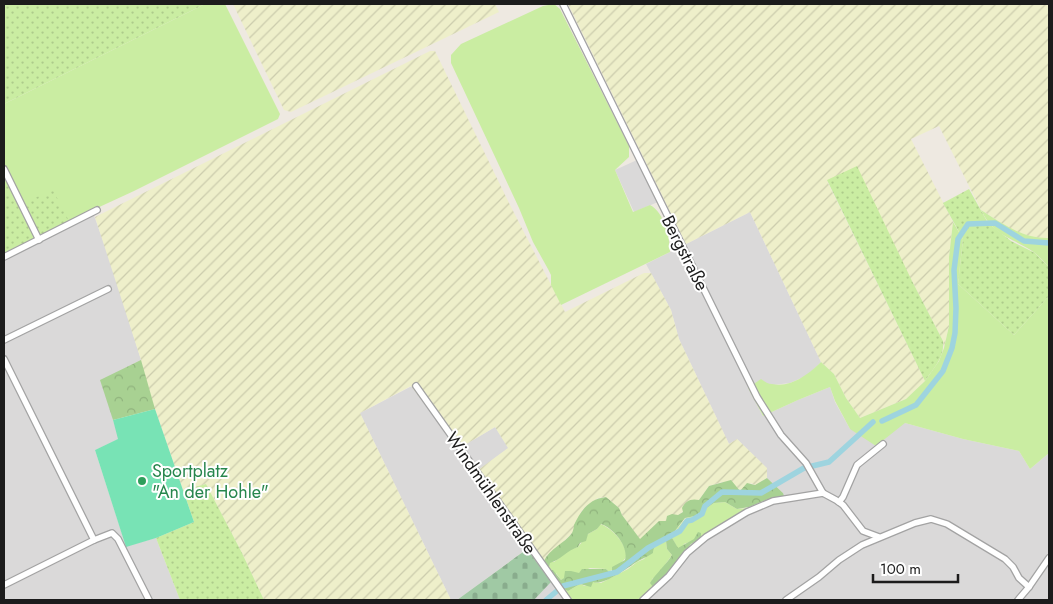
<svg xmlns="http://www.w3.org/2000/svg" width="1053" height="604" font-family="Jost,sans-serif">
<style>
.residential{fill:#dad9d9}
.farmland{fill:url(#farmland-furrows)}
.grass{fill:#caeda2}
.forest{fill:url(#forest-crowns)}
.cemetery{fill:url(#cemetery-stones)}
.garden{fill:url(#garden-dots)}
.pitch{fill:#78e3b5}
.lines{fill:none;stroke-linecap:round;stroke-linejoin:round}
.canal{stroke:#9ed4df;stroke-width:5.5}
.minor-casing{stroke:#a3a3a3;stroke-width:8}
.minor{stroke:#fff;stroke-width:5.5}
.leisure-dot{fill:#2e9e5b;stroke:#fff;stroke-width:2}
.labels{text-anchor:middle;dominant-baseline:central;stroke-width:4;stroke-linejoin:round;paint-order:stroke}
.street-label{font-size:18px;fill:#1c1c1c;stroke:#fff}
.leisure-label{font-size:18px;fill:#27864d;stroke:#fff;text-anchor:start}
</style>
<defs>
<pattern id="farmland-furrows" width="10" height="10" patternUnits="userSpaceOnUse" patternTransform="scale(1.25)"><rect width="10" height="10" fill="#eeefca"/><path d="M-1 1l2-2M0 10L10 0M9 11l2-2" fill="none" stroke="#ccccad"/></pattern>
<pattern id="forest-crowns" width="20" height="18" patternUnits="userSpaceOnUse" patternTransform="scale(1.25)"><rect width="20" height="18" fill="#a8d192"/><path d="M2 6a3 3 0 1 1 6 0M12 15a3 3 0 1 1 6 0" fill="none" stroke="#90b37d"/></pattern>
<pattern id="cemetery-stones" width="16" height="16" patternUnits="userSpaceOnUse" patternTransform="scale(1.25)"><rect width="16" height="16" fill="#a0c9a4"/><path d="M2 7V4a2 2 0 0 1 4 0v3zM10 15v-3a2 2 0 0 1 4 0v3z" fill="#89ac8d"/></pattern>
<pattern id="garden-dots" width="8" height="8" patternUnits="userSpaceOnUse" patternTransform="scale(1.25)"><rect width="8" height="8" fill="#caeda2"/><path d="M2 2h.1M6 6h.1" fill="none" stroke="#adcb8b" stroke-width="1.8" stroke-linecap="round"/></pattern>
</defs>
<rect width="100%" height="100%" fill="#eee9e1"/>
<g class="residential">
<polygon points="637,160 658,202 634,212 615,170"/>
<polygon points="92,210 110,260 141,360 113,420 119,439 95,450 126,546 156,538 180,600 4,600 4,254"/>
<polygon points="750,212 821,362 808,375 790,383 748,388 763,416 798,400 830,387 835,402 850,429 905,423 963,439 1019,451 1030,469 1049,453 1049,600 640,600 667,574 696,539 749,508 768,499 783,496 783,493 767,478 766,468 737,439 729,444 679,339 671,310 646,264"/>
<polygon points="412,386 458,449 495,427 509,448 474,473 501,512 532,545 457,600 451,600 360,413"/>
<polygon points="556,578 571,600 534,600 551,582"/>
</g>
<g class="farmland">
<polygon points="233,4 495,4 499,12 291,112 284,110"/>
<polygon points="568,4 1049,4 1049,238 1035,239 1011,229 981,210 939,126 911,139 953,222 949,257 949,326 944,348 943,341 912,281 827,181 925,381 906,399 860,418 846,398 834,374 821,362 750,212 686,244"/>
<polygon points="430,51 435,51 509,203 565,312 644,273 651,273 671,310 679,339 729,444 737,439 767,468 767,478 755,485 751,483 740,492 728,482 722,482 709,486 699,500 678,515 666,521 659,521 640,540 622,515 619,508 606,497 598,498 585,507 581,512 573,532 554,551 547,555 544,561 532,545 501,512 474,473 508,448 495,427 458,449 411,386 360,413 451,600 264,600 242,553 206,484 183,490 155,409 113,420 110,376 141,360 95,217"/>
</g>
<g class="grass">
<polygon points="205,4 225,4 280,114 278,119 134,191 69,221 23,203 4,163 4,104"/>
<path d="M554,4L560,9L629,146V157L615,170L633,212L650,205C664,212 670,237 670,252L561,305L551,285V275L548,269L533,242L519,208L451,63V55L461,44L543,6Z"/>
<path d="M981,210C1003,224 1023,239 1049,238V267C1045,263 1040,257 1035,253C1014,238 994,237 981,210Z"/>
<path d="M953,222L963,239L958,284L1014,335L1049,296V453L1030,469L1019,451L963,439L905,423L876,446L850,429L835,401L830,387L798,400L763,416L748,388L761,379C764,381 768,384 772,384C791,388 809,374 821,362L834,374L846,398L860,418L906,399L925,381L939,361L944,348L949,326V257Z"/>
<polygon points="725,502 737,509 749,508 701,538 684,544 682,548 678,549 671,536 686,518 695,516 714,503"/>
<path d="M600,524C611,527 628,545 626,557C625,560 612,571 608,572L606,569L590,568L579,573H574L561,580L556,573V578L551,582L527,549L532,545L548,567L550,562H554L569,550L578,547L588,534L597,529Z"/>
<polygon points="660,541 666,541 667,549 672,555 657,576 652,579 653,587 640,600 571,600 563,588 568,591 580,584 585,586 593,582 601,583 628,569 637,562 644,559"/>
</g>
<g class="forest">
<polygon points="141,360 155,409 113,420 100,380"/>
<path d="M767,478L783,493L784,496L768,499L749,507L737,509L725,502L714,503L695,516L685,518L671,536L678,548L694,539L698,532L701,533V538L691,544L667,574L653,587L650,583C656,573 666,565 672,555L667,549L666,541H660C656,545 653,548 653,553C647,557 641,559 635,563C626,569 603,586 593,582L591,587L580,584L568,591L562,588L550,570H553L561,580L564,578L565,571H571L579,573L582,569H606L609,572L612,571V567L625,560C629,546 613,528 601,524L597,529L588,534L586,541L580,543L578,547C568,550 560,560 550,563L549,567L544,561C549,549 565,543 572,533C573,531 574,527 574,525C581,510 589,499 606,497L619,508L622,515L640,539L659,521H666L667,516L672,514L678,515L683,512L682,508C685,501 691,498 699,500L709,486L731,480L740,491L747,483L755,485Z"/>
</g>
<polygon class="cemetery" points="527,549 551,582 534,600 457,600"/>
<g class="garden">
<polygon points="4,4 205,4 4,104"/>
<polygon points="4,163 23,203 53,190 69,221 4,254"/>
<path d="M857,166L912,281L943,341C945,357 933,369 925,381L827,180Z"/>
<polygon points="969,189 988,223 1011,241 1035,253 1049,267 1049,296 1014,335 958,284 963,239 943,203"/>
<polygon points="206,484 242,553 264,600 180,600 156,538 194,522 183,490"/>
</g>
<polygon class="pitch" points="155,409 194,522 156,538 126,547 95,450 118,439 113,420"/>
<g class="lines">
<g class="canal">
<polyline points="882,421 916,405 943,371 952,348 955,333 956,308 954,270 958,239 968,224 995,223 1024,241 1049,243"/>
<polyline points="546,600 563,586 617,572 648,548 680,531 687,521 692,520 702,514 705,506 722,492 761,493 804,468 829,462 873,422"/>
</g>
<g class="minor-casing">
<g id="minor">
<polyline points="563,4 757,397 781,435 806,463 823,493"/>
<polyline points="4,169 39,240"/>
<polyline points="4,257 97,210"/>
<polyline points="4,340 108,289"/>
<polyline points="4,359 94,540"/>
<polyline points="416,386 568,600"/>
<polyline points="839,502 843,497 857,465 883,444"/>
<polyline points="4,585 94,540 112,533 118,539 149,600"/>
<polyline points="643,600 669,576 687,553 706,537 747,512 773,501 823,493 836,500 843,505 863,531 879,537"/>
<polyline points="786,600 819,577 839,560 862,545 915,523 931,519 947,524 1005,559 1013,567 1019,578 1029,587"/>
<polyline points="1018,600 1029,587 1049,558"/>
</g>
</g>
<use href="#minor" class="minor"/>
</g>
<circle class="leisure-dot" cx="142" cy="481" r="5"/>
<g class="labels">
<g class="street-label">
<text transform="translate(685 253) rotate(63)">Bergstraße</text>
<text transform="translate(491 493) rotate(55)">Windmühlenstraße</text>
</g>
<g class="leisure-label">
<text x="152" y="471">Sportplatz<tspan x="152" dy="21">"An der Hohle"</tspan></text>
</g>
</g>
<rect width="1053" height="604" fill="none" stroke="#1c1c1c" stroke-width="10"/>
<path d="M873 574v8h85v-8" fill="none" stroke="#1c1c1c" stroke-width="2.5"/>
<text x="880" y="574" font-size="15" fill="#1c1c1c" stroke="#ffffff" stroke-width="4" paint-order="stroke">100 m</text>
</svg>
